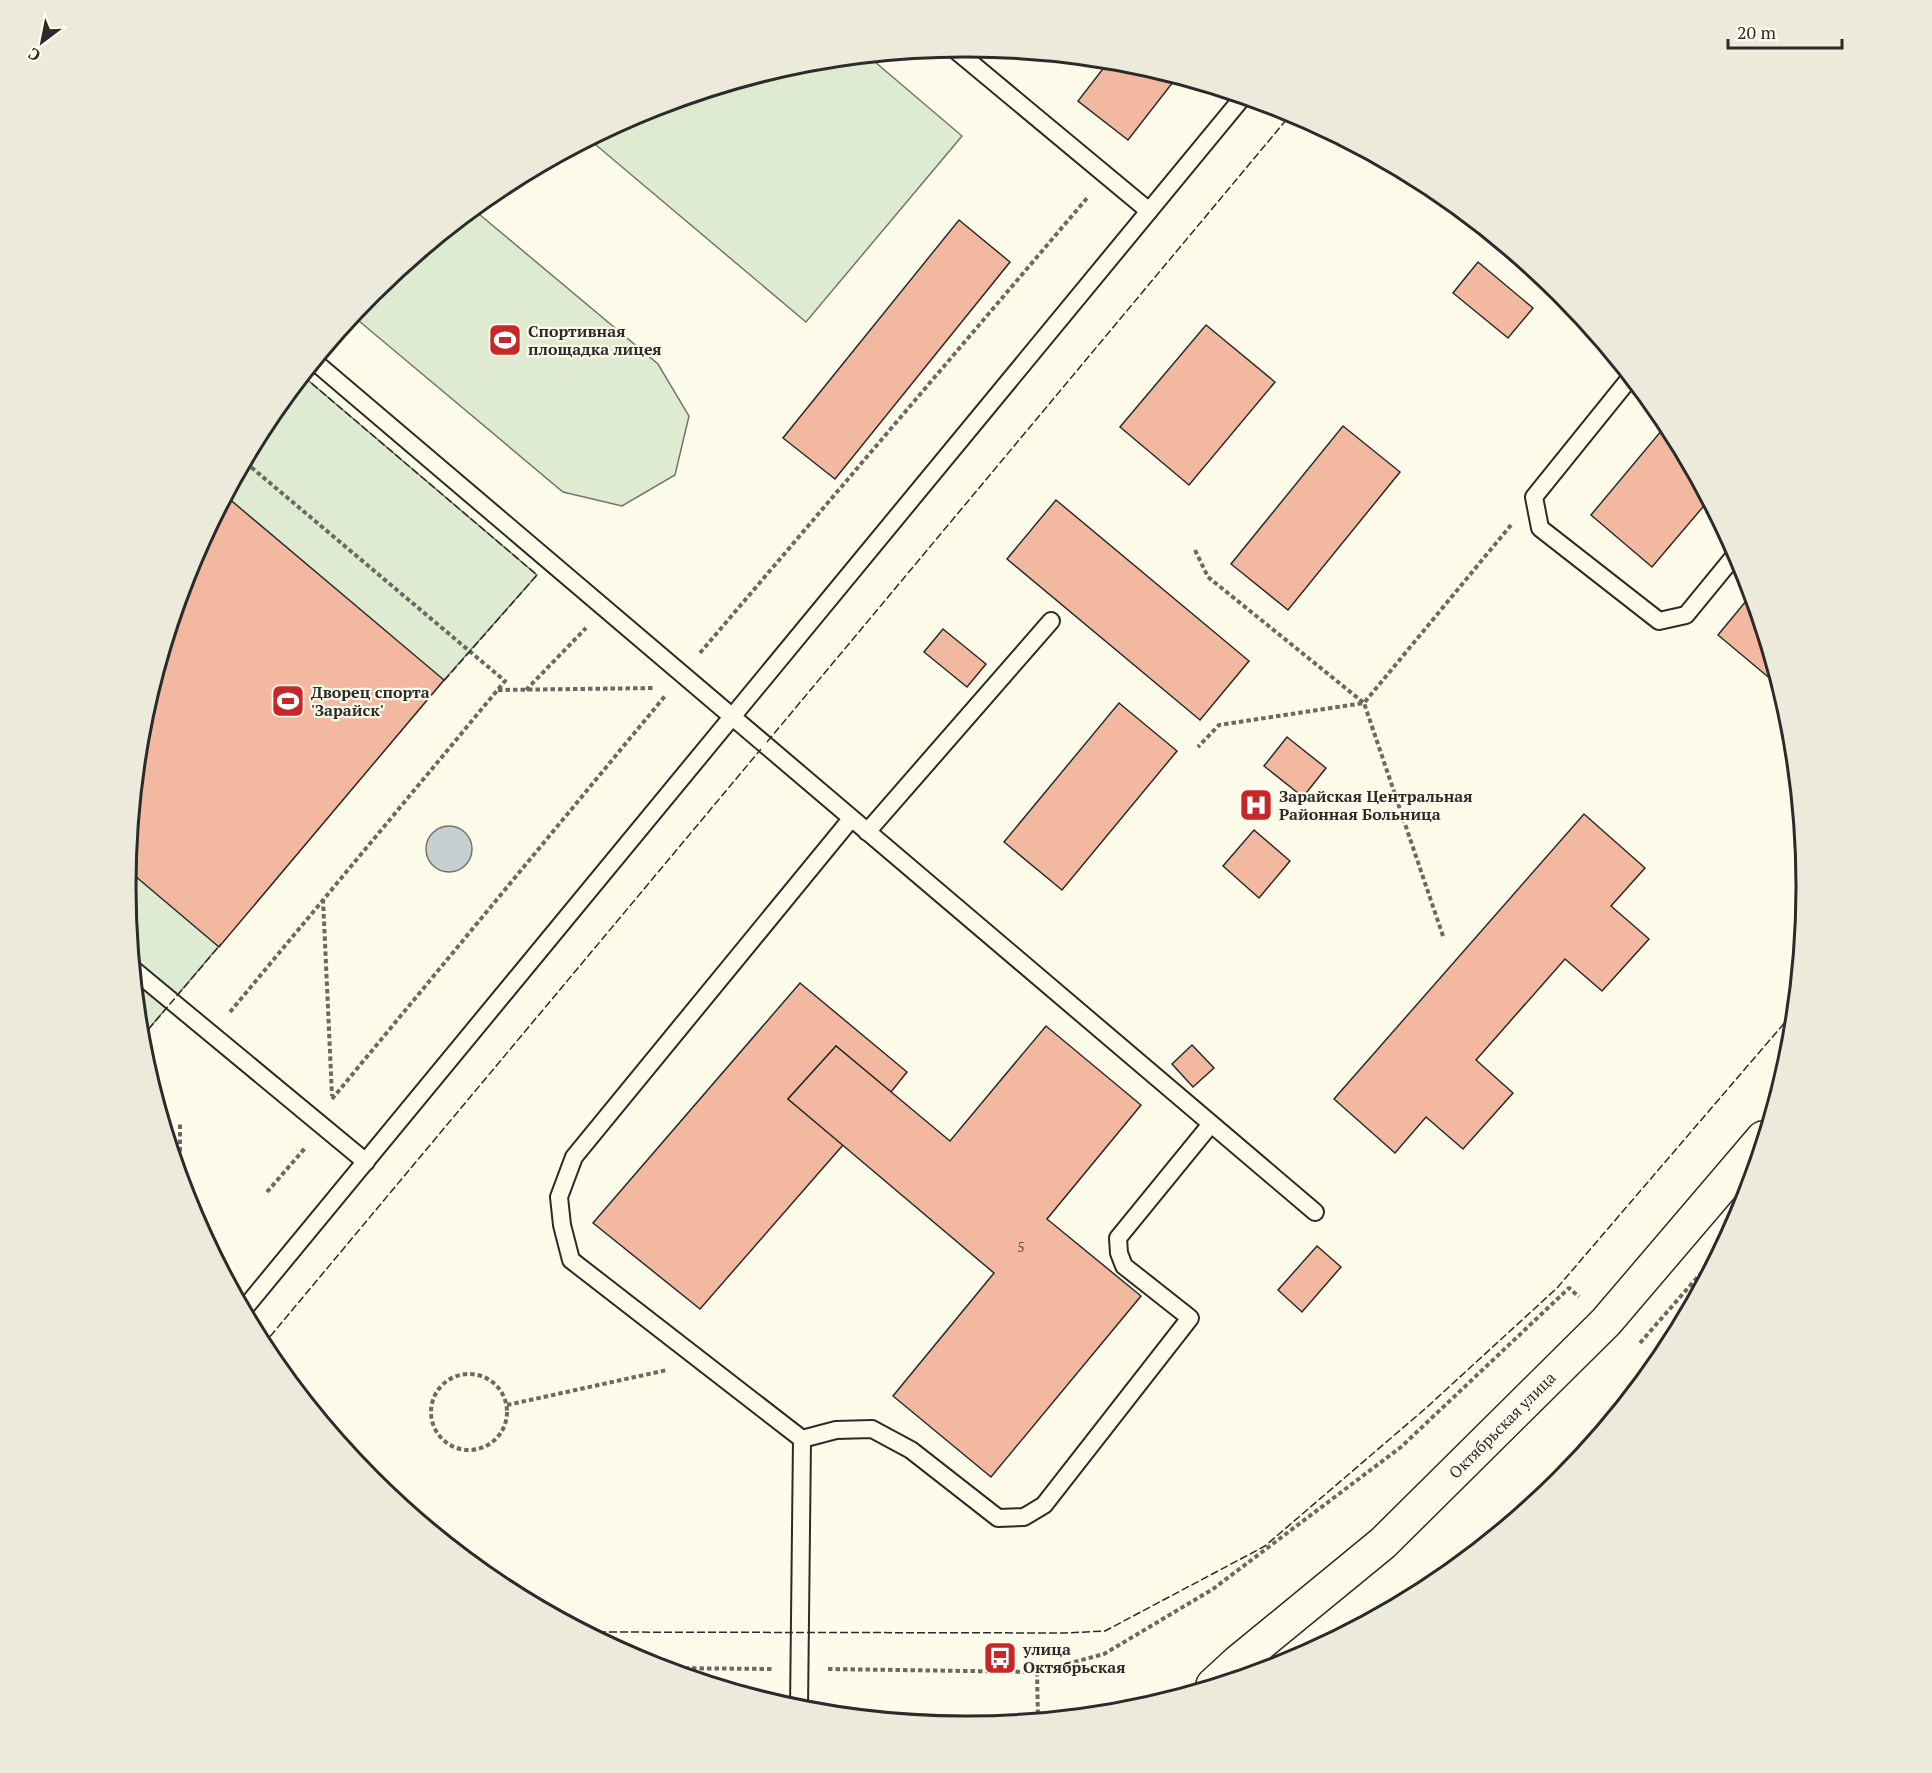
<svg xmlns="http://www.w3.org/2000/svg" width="1932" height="1773" font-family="'PT Serif',serif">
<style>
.green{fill:#deebd1;stroke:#74746e;stroke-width:1.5}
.water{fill:#c7d0d0;stroke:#74746e;stroke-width:1.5}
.building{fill:#f2b8a0;stroke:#2b2b2b;stroke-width:1.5}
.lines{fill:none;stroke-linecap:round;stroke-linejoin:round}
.service-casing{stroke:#2b2b2b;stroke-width:20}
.secondary-casing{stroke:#2b2b2b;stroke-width:36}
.path{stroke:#6a6964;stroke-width:4;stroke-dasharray:4.5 3;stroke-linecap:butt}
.service{stroke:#fdfbea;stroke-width:16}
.secondary{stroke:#fdfbea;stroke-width:33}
.fence{stroke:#2b2b2b;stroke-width:1.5;stroke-dasharray:8 3;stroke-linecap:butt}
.labels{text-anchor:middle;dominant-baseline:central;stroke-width:4.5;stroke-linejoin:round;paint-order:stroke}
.number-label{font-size:14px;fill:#5d4e48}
.poi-label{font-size:16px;font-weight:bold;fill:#2b2b2b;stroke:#fdfbea;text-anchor:start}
.street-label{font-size:16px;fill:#2b2b2b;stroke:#fdfbea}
.rim{fill:none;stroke:#2b2b2b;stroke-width:3}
</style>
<rect width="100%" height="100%" fill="#fdfbea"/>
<g class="green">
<polygon points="868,56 962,136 806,322 590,140 645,110 802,63"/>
<polygon points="473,209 658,364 689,416 675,475 622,506 563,492 353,316 372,292"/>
<polygon points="303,376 537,575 444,680 141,1038 126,886 142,722 190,565 268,420"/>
</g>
<circle class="water" cx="449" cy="849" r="23"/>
<g class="building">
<polygon points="1109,61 1130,63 1177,77 1128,140 1078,101"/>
<polygon points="959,220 1010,262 835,479 783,438"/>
<polygon points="1478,262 1533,308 1508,338 1453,293"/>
<polygon points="1206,325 1275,382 1189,485 1120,427"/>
<polygon points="1667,424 1708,501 1652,567 1591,515"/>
<polygon points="1343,426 1400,472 1288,610 1231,564"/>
<polygon points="227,497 444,680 219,947 128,870 142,722 190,565"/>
<polygon points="1056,500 1249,661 1200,720 1007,559"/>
<polygon points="1751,595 1779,686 1718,635"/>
<polygon points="943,629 986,664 967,687 924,652"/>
<polygon points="1119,703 1177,751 1062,890 1004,842"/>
<polygon points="1287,737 1326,768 1303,797 1264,766"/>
<polygon points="1584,814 1645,868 1611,906 1649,939 1602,991 1565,959 1476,1060 1513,1093 1463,1149 1426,1117 1395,1153 1334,1099"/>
<polygon points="1254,830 1290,861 1259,898 1223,866"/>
<polygon points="800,983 907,1072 891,1092 836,1046 788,1099 843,1145 700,1309 593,1223"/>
<polygon points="1046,1026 1141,1105 1047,1219 1141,1296 991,1477 893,1396 994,1273 788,1099 836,1046 950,1141"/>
<polygon points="1192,1045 1214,1068 1193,1087 1172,1064"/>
<polygon points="1317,1246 1341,1267 1302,1312 1278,1290"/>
</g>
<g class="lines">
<g class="service-casing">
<g id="service">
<polyline points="953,48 1149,211"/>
<polyline points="315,362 1315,1212"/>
<polyline points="1630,378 1534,497 1540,528 1659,621 1686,615 1736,554"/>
<polyline points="867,832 1051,621"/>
<polyline points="134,970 366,1162"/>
<polyline points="244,1309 1243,97"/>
<polyline points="802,1439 836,1430 872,1429 911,1450 998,1518 1024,1517 1044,1505 1190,1318 1124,1266 1119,1253 1118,1238 1211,1124"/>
<polyline points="799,1709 802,1439 571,1260 562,1225 559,1197 574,1157 851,819"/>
</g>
</g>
<g class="secondary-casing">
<polyline id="secondary" points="1213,1685 1238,1662 1383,1543 1606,1322 1763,1138"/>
</g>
<g class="path">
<polyline points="1195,550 1208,577 1364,703 1219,725 1198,747"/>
<polyline points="700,653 1088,197"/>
<polyline points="498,690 655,688"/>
<polyline points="526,690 586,628"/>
<polyline points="323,899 332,1096"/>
<polyline points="1443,936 1364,703 1511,525"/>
<polyline points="230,1012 505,681 245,462"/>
<polyline points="332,1099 665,696"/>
<polyline points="180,1174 180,1122"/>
<polyline points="267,1192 306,1147"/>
<polyline points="1640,1343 1702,1272 1709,1269"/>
<circle cx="469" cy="1412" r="38"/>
<polyline points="507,1405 667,1370"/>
<polyline points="662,1668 773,1669"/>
<polyline points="828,1669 1037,1672 1104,1654 1213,1589 1401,1447 1569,1288 1579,1297"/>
<polyline points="1037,1672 1038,1719"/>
</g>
<use href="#service" class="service"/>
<use href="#secondary" class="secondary"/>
<g class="fence">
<polyline points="303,376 537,575 442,683"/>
<polyline points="767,742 1292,113"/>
<polyline points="141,1038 221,944"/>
<polyline points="263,1345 761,749"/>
<polyline points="587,1632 1065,1633 1105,1631 1265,1546 1426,1408 1557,1288 1793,1013"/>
</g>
</g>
<defs>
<g id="stadium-square" transform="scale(1.725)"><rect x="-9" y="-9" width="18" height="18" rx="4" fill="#c62828" stroke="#fdfbea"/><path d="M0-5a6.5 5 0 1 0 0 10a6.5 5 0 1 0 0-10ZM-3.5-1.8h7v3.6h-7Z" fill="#fff"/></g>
<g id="hospital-square" transform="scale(1.725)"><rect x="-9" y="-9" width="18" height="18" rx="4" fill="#c62828" stroke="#fdfbea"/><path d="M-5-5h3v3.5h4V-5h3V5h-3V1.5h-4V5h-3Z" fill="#fff"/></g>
<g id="bus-square" transform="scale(1.725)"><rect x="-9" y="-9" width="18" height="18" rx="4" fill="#c62828" stroke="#fdfbea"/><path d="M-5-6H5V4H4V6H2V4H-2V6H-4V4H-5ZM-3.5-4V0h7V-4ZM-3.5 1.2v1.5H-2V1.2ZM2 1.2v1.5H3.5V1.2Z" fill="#fff"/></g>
</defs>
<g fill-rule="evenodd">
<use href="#stadium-square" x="505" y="340"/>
<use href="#stadium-square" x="288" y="701"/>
<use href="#hospital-square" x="1256" y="805"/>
<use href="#bus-square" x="1000" y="1658"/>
</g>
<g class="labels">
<g class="number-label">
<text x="1021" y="1246">5</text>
</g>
<g class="poi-label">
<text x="528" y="331">Спортивная<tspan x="528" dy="18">площадка лицея</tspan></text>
<text x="311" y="692">Дворец спорта<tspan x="311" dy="18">'Зарайск'</tspan></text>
<text x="1279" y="796">Зарайская Центральная<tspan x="1279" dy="18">Районная Больница</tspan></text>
<text x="1023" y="1649">улица<tspan x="1023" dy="18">Октябрьская</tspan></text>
</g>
<g class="street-label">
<text transform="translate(1502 1425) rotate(-45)">Октябрьская улица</text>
</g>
</g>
<path d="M0 0H1932V1773H0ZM965 57H967A829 829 0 0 1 1796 886V887A829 829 0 0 1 967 1716H965A829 829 0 0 1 136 887V886A829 829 0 0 1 965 57Z" fill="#eceadb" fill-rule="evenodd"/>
<path class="rim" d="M965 57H967A829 829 0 0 1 1796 886V887A829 829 0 0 1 967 1716H965A829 829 0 0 1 136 887V886A829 829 0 0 1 965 57Z"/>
<g transform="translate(42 42) rotate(212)" stroke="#fdfbea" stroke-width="4.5" paint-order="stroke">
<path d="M0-4.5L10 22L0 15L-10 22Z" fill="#2b2b2b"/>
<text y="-9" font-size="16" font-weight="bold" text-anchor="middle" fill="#2b2b2b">С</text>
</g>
<path d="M1728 39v9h114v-9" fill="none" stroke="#2b2b2b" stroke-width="3"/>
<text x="1737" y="39" font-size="18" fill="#2b2b2b" stroke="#fdfbea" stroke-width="4.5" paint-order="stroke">20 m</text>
</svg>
